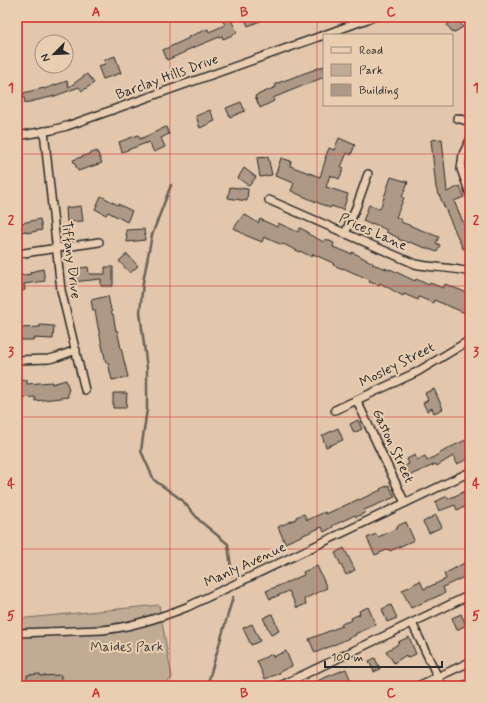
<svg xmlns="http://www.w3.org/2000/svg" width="487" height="703" font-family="Mynerve,sans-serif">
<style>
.green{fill:#c1ab94;stroke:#766b60}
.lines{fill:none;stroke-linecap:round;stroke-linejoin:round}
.stream{stroke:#6c6259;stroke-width:2.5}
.building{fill:#ad9985;stroke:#2b2b2b}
.minor-casing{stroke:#2b2b2b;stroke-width:10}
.minor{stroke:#eaceb1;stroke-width:7}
.grid{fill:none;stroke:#d62828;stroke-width:1;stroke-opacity:0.55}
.labels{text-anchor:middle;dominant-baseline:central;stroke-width:4;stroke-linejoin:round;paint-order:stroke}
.street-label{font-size:14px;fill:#2b2b2b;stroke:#eaceb1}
.park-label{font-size:14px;fill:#423e3b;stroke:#eaceb1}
.neatline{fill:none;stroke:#d62828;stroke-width:1.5}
.grid-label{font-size:13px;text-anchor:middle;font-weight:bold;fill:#d62828}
</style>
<rect width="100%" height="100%" fill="#e2c7ac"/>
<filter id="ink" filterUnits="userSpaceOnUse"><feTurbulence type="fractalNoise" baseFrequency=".025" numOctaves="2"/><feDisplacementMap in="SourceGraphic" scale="8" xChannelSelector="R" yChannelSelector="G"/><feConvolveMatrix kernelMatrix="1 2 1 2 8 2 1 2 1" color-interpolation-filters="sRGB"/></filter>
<g filter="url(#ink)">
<polygon class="green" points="159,605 172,678 162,686 17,686 17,619"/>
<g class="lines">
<g class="stream">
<polyline points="171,185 152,235 143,282 140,312 147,369 147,409 141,451 154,480 182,500 200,521 228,544 232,576"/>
<polyline points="207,686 233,597"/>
</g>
</g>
<g class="building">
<polygon points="221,17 230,17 237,33 223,39 222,36 185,51 185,52 167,60 163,50 189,38 188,37 208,29 209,32 225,25"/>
<polygon points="244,17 270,17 248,26"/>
<polygon points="457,18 463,27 453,33 447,25"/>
<polygon points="115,56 121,73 103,79 98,66 105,64 104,60"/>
<polygon points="324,66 324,77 273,98 274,101 260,108 255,96 276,87 275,84"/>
<polygon points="87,74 94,83 82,91 79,87 55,96 25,103 23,93 44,88 44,89 67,81 69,87"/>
<polygon points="241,102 245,111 230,117 226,108"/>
<polygon points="210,110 215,121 200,128 196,116"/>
<polygon points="166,127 169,134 161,138 165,147 154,152 149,142 122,152 119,142 138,135 140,139"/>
<polygon points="339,138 355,145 351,155 347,153 341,167 344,168 339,179 330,175 326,187 348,194 343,210 331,206 330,208 291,191 294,183 275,176 281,158 291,161 290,166 320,177 326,158 325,158 329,148 334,150"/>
<polygon points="442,139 447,192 460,186 464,197 454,201 470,238 470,246 463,249 436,188 431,140"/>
<polygon points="97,151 102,163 78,171 73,160"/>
<polygon points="268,157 272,175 260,177 257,158"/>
<polygon points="244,168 256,177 249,186 238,178"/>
<polygon points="391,177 408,182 402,197 404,198 396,217 402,220 401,222 439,237 436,243 440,245 437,252 409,242 408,243 398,239 399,238 386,232 387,230 372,223 372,225 363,221 369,205 380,209"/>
<polygon points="230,187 248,189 247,201 228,198"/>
<polygon points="101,196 118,205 118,204 132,211 127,222 108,212 106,215 95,209"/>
<polygon points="81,206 83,221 67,222 66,208"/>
<polygon points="244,214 258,223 260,219 277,227 278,223 298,232 300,228 308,232 308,234 324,242 325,239 334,243 333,247 352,254 352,252 373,263 372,264 390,270 390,269 415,281 416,279 429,285 430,283 443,288 445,284 470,294 470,315 434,300 433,303 419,297 418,300 404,294 403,296 380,283 379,285 369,282 370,280 343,268 343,269 333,265 333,263 313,254 312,257 300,251 300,252 283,244 282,245 264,237 262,242 245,235 234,228"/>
<polygon points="40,219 42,230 27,233 26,231 17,233 17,224"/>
<polygon points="144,229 145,240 127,242 126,230"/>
<polygon points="127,254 138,266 130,273 119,261"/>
<polygon points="88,267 89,274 105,274 105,267 113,267 113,286 101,286 101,279 73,282 72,269"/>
<polygon points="43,269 45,281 24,284 25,290 17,292 17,276 31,274 30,272"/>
<polygon points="108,296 112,314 113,314 116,331 117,330 121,348 128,377 112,380 108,363 106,363 98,327 95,310 93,311 91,300"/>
<polygon points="40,325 54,326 53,339 33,338 33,340 20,340 19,328 40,327"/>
<polygon points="27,380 27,384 52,382 52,384 66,380 69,390 68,391 68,397 35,401 35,397 17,398 17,381"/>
<polygon points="434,389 443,409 434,413 432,408 427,411 423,403 428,400 425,393"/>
<polygon points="113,393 127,393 126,408 113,408"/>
<polygon points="358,420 362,429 354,433 350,424"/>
<polygon points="338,428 343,440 326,447 322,436"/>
<polygon points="470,438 470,458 457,464 453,456 437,466 436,464 406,477 402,467 409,464 407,459 415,455 417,460 425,456 427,461 449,448"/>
<polygon points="389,485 395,497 364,510 365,513 356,517 355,515 332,526 333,527 324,532 322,527 285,543 278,527 296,519 296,517 304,514 307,520 325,512 326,514 359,499 359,500 381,490 380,489"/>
<polygon points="470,489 470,505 457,510 455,505 439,511 435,502 447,496 448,499"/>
<polygon points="436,515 442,527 429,533 423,522"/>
<polygon points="406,522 414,540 390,551 389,549 375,555 367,538 376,534 378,537 398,528 397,526"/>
<polygon points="344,548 355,570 346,575 335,553"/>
<polygon points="470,560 470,590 464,577 443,587 445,593 411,608 402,590 412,586 412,585 420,581 424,589 446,579 444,574"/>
<polygon points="317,566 327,588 304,599 306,604 297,608 289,591 270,599 266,591 304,575 303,572"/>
<polygon points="391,605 397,618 387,622 382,609"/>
<polygon points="368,607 376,625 355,634 356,635 345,640 315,653 309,639 342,626 341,624 352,620 351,618 360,614 359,611"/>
<polygon points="272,614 279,631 271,635 263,618"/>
<polygon points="461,614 466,625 457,630 452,618"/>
<polygon points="252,624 260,641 251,645 243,628"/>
<polygon points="409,637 416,654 407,658 406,655 394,663 386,651 397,645 397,644 400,641"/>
<polygon points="286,651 292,666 279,672 280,673 265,679 257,661 272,654 273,657"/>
<polygon points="375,658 380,669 374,672 369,661"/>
<polygon points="346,669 353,686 322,686 319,680"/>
<polygon points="40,674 40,676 61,675 61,686 27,686 27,675"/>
<polygon points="470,678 470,686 453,686"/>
</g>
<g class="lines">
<g class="minor-casing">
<g id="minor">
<polyline points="324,35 373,17"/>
<polyline points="457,118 470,122"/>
<polyline points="44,131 61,290 85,390"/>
<polyline points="17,136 52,130 67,126 324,35"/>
<polyline points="470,140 463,154 461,169 470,194"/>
<path d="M269,200L415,264C433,268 452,267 470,272"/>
<polyline points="345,234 357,205 368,174"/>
<polyline points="17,254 99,242"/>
<polyline points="17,360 49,359 57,357 76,350"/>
<polyline points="357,401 405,503"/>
<polyline points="335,410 417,372 437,360 470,340"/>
<polyline points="412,623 442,686"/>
<path d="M17,633L102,630C132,627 159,618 187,607L470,472"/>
<polyline points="280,686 470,595"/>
<polyline points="418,686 470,662"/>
</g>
</g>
<use href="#minor" class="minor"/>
</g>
</g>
<path class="grid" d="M170,17V686M317,17V686M17,154H470M17,286H470M17,417H470M17,549H470"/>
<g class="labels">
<g class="street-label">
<text transform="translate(167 77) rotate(-20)">Barclay Hills Drive</text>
<text transform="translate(373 232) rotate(24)">Prices Lane</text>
<text transform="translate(71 260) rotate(83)">Tiffany Drive</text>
<text transform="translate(397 365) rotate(-27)">Mosley Street</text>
<text transform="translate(393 446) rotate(65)">Gaston Street</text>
<text transform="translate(245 565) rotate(-25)">Manly Avenue</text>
</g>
<g class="park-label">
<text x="127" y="647">Maides Park</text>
</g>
</g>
<rect width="487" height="703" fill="none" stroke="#eaceb1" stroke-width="44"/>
<rect x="323" y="34" width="130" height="72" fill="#eaceb1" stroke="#9e8d7b"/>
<rect x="331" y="47" width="20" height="6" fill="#eaceb1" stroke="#9e8d7b"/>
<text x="359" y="54" font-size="12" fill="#2b2b2b">Road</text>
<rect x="331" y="64" width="20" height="12" fill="#c1ab94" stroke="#9e8d7b"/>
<text x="359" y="74" font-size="12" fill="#2b2b2b">Park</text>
<rect x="331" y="84" width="20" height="12" fill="#ad9985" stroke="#9e8d7b"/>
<text x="359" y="94" font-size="12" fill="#2b2b2b">Building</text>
<g transform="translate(54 54) rotate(246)"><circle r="19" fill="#eaceb1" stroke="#9e8d7b"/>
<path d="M0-3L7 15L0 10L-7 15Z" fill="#2b2b2b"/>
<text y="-6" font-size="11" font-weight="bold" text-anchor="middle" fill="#2b2b2b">N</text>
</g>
<path d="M325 661v6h117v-6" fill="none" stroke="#2b2b2b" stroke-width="2"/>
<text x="331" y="661" font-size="12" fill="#2b2b2b" stroke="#eaceb1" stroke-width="3" paint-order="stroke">100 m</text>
<rect x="22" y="22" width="443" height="659" class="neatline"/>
<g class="grid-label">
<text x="96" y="16">A</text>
<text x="244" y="16">B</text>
<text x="391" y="16">C</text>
<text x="11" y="92">1</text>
<text x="476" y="92">1</text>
<text x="11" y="224">2</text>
<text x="476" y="224">2</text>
<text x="11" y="356">3</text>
<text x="476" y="356">3</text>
<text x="11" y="488">4</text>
<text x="476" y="488">4</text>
<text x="11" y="620">5</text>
<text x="476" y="620">5</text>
<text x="96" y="697">A</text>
<text x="244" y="697">B</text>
<text x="391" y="697">C</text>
</g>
</svg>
